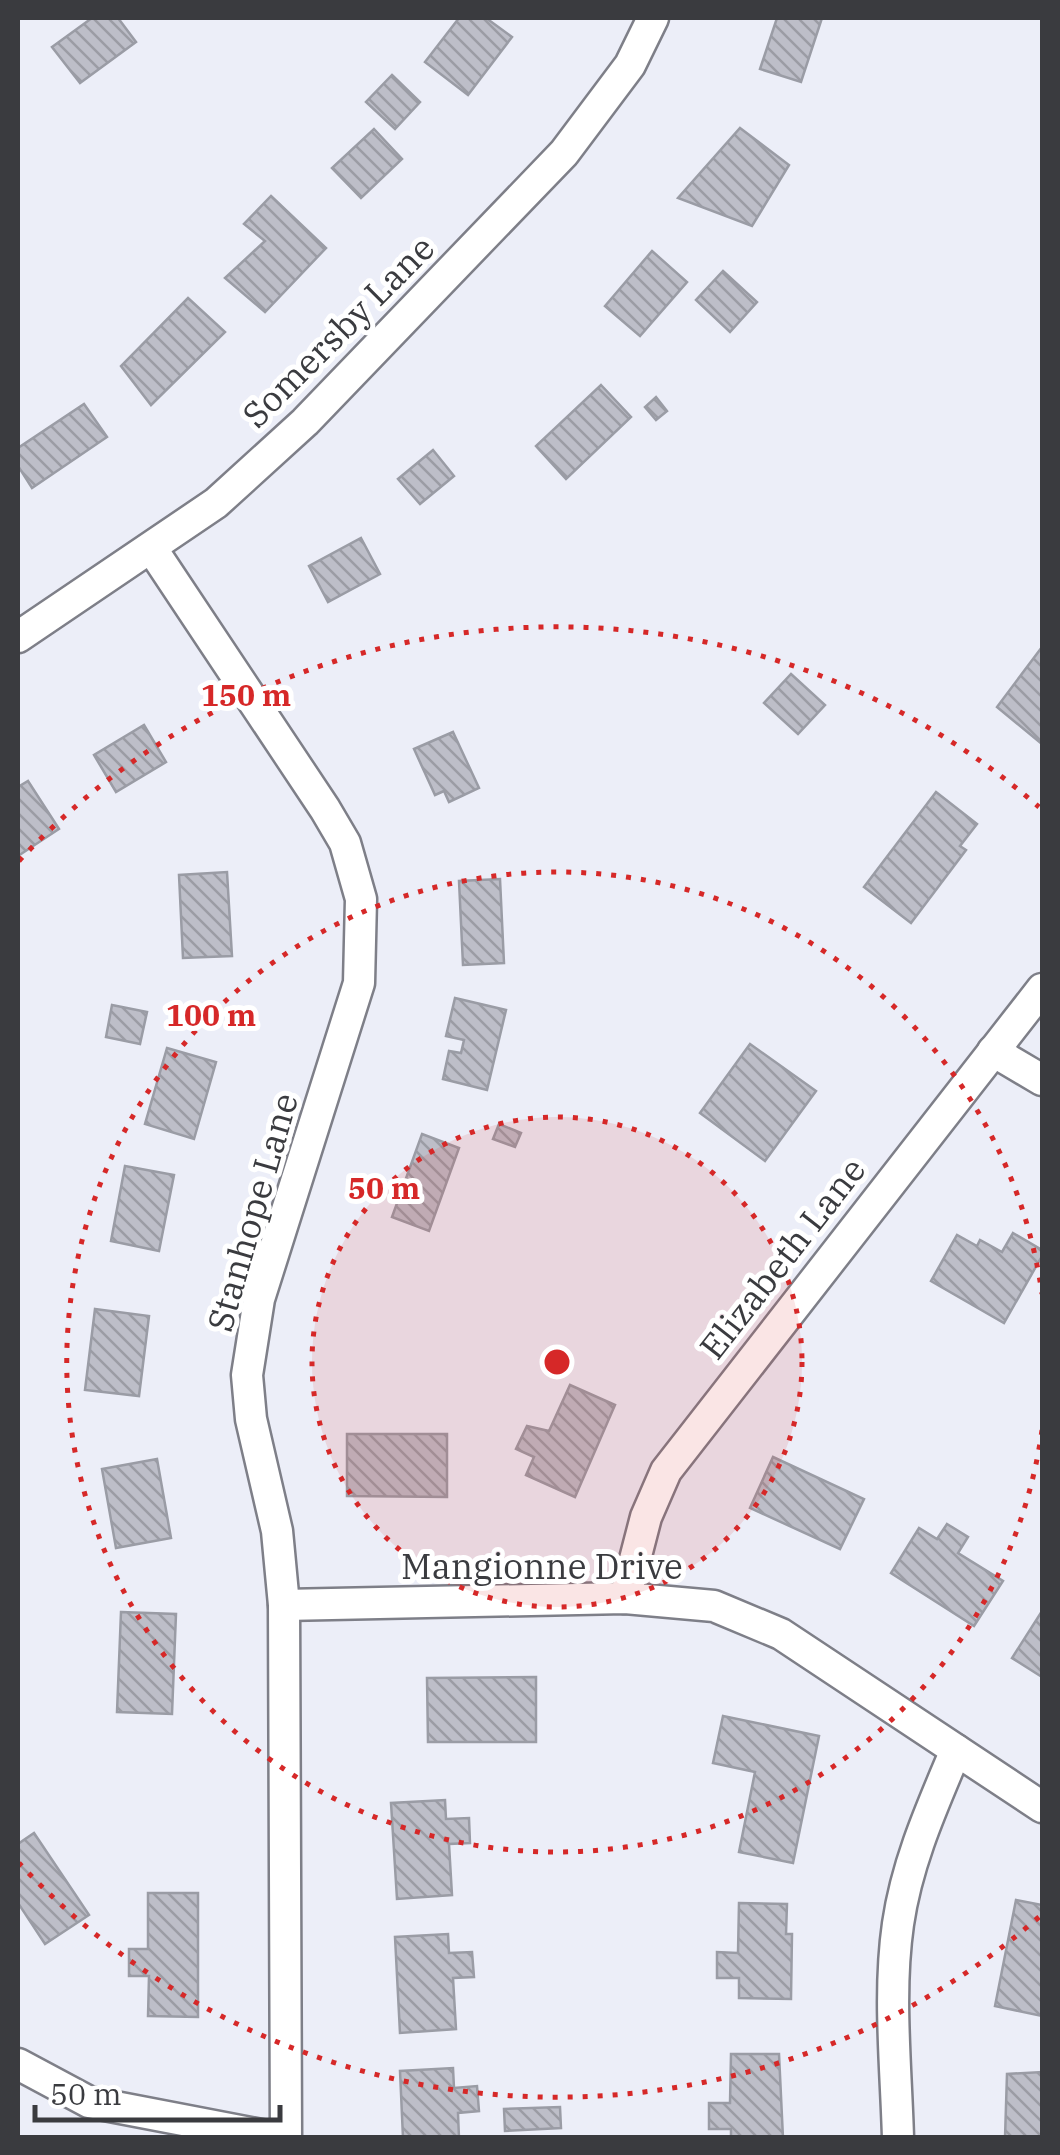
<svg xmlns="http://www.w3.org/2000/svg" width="1060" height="2155" font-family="'IBM Plex Serif',serif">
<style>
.building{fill:url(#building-back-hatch);stroke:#9a9ca5;stroke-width:2.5}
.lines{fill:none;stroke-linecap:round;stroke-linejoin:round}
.street-casing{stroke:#7e7f88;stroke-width:35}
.street{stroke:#fff;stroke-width:30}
.ring{fill:none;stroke:#d62828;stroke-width:5;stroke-dasharray:5 10}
.labels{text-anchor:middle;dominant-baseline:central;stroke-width:10;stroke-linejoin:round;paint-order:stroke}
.street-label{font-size:35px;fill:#3a3b3f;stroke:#fff}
.centre{fill:#d62828;stroke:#fff;stroke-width:5}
.ring-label{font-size:30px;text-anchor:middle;font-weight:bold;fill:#d62828;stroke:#fff;stroke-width:10;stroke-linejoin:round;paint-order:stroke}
</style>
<defs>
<pattern id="building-back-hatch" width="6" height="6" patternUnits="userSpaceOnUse" patternTransform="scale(2.5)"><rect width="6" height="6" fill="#bdbec8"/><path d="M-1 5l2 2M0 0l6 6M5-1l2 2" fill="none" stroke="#9b9ca4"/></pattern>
</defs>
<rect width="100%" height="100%" fill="#eceef8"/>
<g class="building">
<polygon points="92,18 118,18 136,42 80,83 52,47"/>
<polygon points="459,18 486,18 512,37 468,95 425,62"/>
<polygon points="777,18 822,18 801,82 760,69"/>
<polygon points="392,75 420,102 395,129 366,102"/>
<polygon points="740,128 789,165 752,226 678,198"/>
<polygon points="374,129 402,159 361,198 332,168"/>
<polygon points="271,196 326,248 265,312 225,278 265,241 244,224"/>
<polygon points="652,251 687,282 640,336 605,306"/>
<polygon points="723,271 757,302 730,332 696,300"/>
<polygon points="188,298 225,332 151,405 121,366"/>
<polygon points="601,385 631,417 566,479 536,446"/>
<polygon points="656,397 667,411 656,420 645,407"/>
<polygon points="84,404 107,437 32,488 18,466 18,448"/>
<polygon points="433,450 454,476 420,504 398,479"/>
<polygon points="361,538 380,574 328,602 309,566"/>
<polygon points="1042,647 1042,744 997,707"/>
<polygon points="791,674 825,705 798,734 764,703"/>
<polygon points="144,725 166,762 116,792 94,755"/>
<polygon points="453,732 479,788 449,802 444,791 435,795 414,749"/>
<polygon points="28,781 59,829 18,856 18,787"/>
<polygon points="936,792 977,824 960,846 966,850 911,923 864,887"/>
<polygon points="227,872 232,956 183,958 179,875"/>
<polygon points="500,879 504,963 463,965 459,881"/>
<polygon points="455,998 506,1010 487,1090 443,1079 449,1051 461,1053 464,1040 446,1036"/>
<polygon points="112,1005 147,1012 140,1044 106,1037"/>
<polygon points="750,1044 816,1091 765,1161 700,1113"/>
<polygon points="167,1048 216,1062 194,1139 145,1124"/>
<polygon points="499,1124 521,1133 515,1147 493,1139"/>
<polygon points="422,1134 459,1148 429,1231 392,1217"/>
<polygon points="125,1166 174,1175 159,1251 111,1241"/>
<polygon points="1013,1233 1042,1250 1042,1256 1004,1323 931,1281 957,1235 977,1246 980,1240 1002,1252"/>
<polygon points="95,1309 149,1316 139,1396 85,1390"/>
<polygon points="570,1385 615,1405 575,1497 526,1475 534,1457 516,1449 527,1426 549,1431"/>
<polygon points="347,1434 447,1434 447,1497 347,1496"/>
<polygon points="773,1457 864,1499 840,1549 750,1508"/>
<polygon points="157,1459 171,1538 116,1548 102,1469"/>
<polygon points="947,1524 968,1537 958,1553 1003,1581 974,1626 891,1573 919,1528 937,1539"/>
<polygon points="1042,1611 1042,1677 1012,1658"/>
<polygon points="121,1612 176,1614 172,1714 117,1712"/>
<polygon points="536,1677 536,1742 428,1742 427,1678"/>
<polygon points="723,1716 819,1736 793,1863 739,1852 755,1772 713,1763"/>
<polygon points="445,1800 446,1819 469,1818 470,1843 449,1844 452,1895 397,1899 391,1803"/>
<polygon points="34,1833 89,1915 45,1944 18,1903 18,1844"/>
<polygon points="148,1893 198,1893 198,2017 148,2016 149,1976 129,1976 129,1949 148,1949"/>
<polygon points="1016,1900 1042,1905 1042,2016 995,2006"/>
<polygon points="739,1903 787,1904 786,1934 792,1934 791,1999 739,1998 739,1978 717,1978 717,1952 738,1953"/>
<polygon points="448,1934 449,1953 472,1952 474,1977 453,1978 456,2029 400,2033 395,1937"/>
<polygon points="731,2054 779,2054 783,2138 731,2138 731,2129 709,2129 709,2103 730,2103"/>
<polygon points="453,2068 454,2088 477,2086 479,2111 458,2113 459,2138 403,2138 400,2071"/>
<polygon points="1042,2072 1042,2138 1005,2138 1007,2074"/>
<polygon points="560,2107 561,2128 505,2131 504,2109"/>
</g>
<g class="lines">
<g class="street-casing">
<g id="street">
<polyline points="152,549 325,809 345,843 361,899 359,983 259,1299 247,1375 251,1419 277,1531 284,1605 286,2138"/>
<polyline points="18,637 216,503 305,422 564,153 630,65 653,18"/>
<polyline points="993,1051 1042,1080"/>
<polyline points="625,1598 646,1517 666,1471 1042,989"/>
<polyline points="284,1605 625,1598 714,1606 781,1634 1042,1807"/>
<polyline points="18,2064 89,2102 277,2138"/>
<path d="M898,2138C896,2067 888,1993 898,1924C907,1862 932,1807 956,1750"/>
</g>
</g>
<use href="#street" class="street"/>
</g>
<circle cx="557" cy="1362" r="245" fill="#d62828" fill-opacity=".12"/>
<g class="ring">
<circle cx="557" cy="1362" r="245"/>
<path d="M1042 1430A490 490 0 1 1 1042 1294"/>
<path d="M1039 1917A735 735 0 0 1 19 1863M19 861A735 735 0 0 1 1039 807"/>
</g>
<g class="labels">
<g class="street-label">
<text transform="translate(338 331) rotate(-45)">Somersby Lane</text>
<text transform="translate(252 1212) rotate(-74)">Stanhope Lane</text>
<text transform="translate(782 1258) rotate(-52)">Elizabeth Lane</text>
<text x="542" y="1566">Mangionne Drive</text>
</g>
</g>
<circle cx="557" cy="1362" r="15" class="centre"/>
<g class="ring-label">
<text x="246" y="706">150 m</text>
<text x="211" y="1026">100 m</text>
<text x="384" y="1199">50 m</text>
</g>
<rect width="1060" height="2155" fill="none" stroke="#3a3b3f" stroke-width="40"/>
<path d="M35 2105v15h245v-15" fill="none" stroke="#3a3b3f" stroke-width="5"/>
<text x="50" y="2105" font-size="30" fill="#3a3b3f" stroke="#ffffff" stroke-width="8" paint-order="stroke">50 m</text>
</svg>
